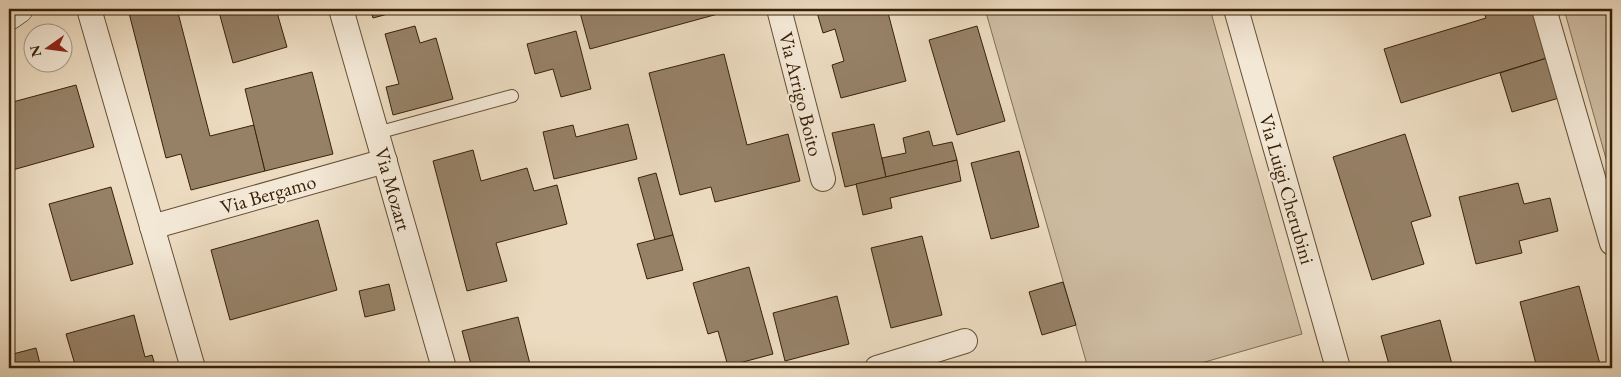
<svg xmlns="http://www.w3.org/2000/svg" width="1621" height="377" font-family="'EB Garamond',serif">
<style>
.green{fill:#cdbba1;stroke:#826e54}
.building{fill:#968167;stroke:#382007}
.lines{fill:none;stroke-linecap:round;stroke-linejoin:round}
.lane-casing{stroke:#654f35;stroke-width:14}
.street-casing{stroke:#654f35;stroke-width:26}
.secondary-casing{stroke:#382007;stroke-width:29}
.lane{stroke:#f3e8d6;stroke-width:12}
.street{stroke:#f3e8d6;stroke-width:24}
.secondary{stroke:#f3e8d6;stroke-width:28}
.labels{text-anchor:middle;dominant-baseline:central;stroke-width:4.5;stroke-linejoin:round;paint-order:stroke}
.street-label{font-size:20px;fill:#382007;stroke:#f3e8d6}
</style>
<rect width="100%" height="100%" fill="#ecdbc0"/>
<filter id="stains"><feTurbulence type="fractalNoise" baseFrequency=".004" numOctaves="4"/><feColorMatrix values="0 0 0 0 .2 0 0 0 0 .09 0 0 0 0 .02 0 0 0 .5 -.17"/></filter>
<radialGradient id="worn" r=".72"><stop offset=".6" stop-color="#630" stop-opacity="0"/><stop offset="1" stop-color="#630" stop-opacity=".3"/></radialGradient>
<g class="green">
<polygon points="985,9 1210,9 1302,334 1184,368 1088,368"/>
<polygon points="1564,9 1612,9 1612,180"/>
</g>
<g class="building">
<polygon points="128,9 177,9 210,136 254,125 265,171 191,190 181,154 166,158"/>
<polygon points="230,9 276,9 287,47 233,63 219,12"/>
<polygon points="370,9 406,9 373,18"/>
<polygon points="579,9 736,9 590,49"/>
<polygon points="816,9 887,9 906,81 841,98 832,65 844,61 835,29 823,33"/>
<polygon points="1483,9 1532,9 1547,58 1401,103 1384,49 1486,18"/>
<polygon points="415,26 420,43 436,38 453,99 393,115 386,87 399,84 385,34"/>
<polygon points="977,26 1005,121 957,135 929,40"/>
<polygon points="576,31 591,89 561,97 553,69 535,74 527,44"/>
<polygon points="724,54 747,145 788,134 800,181 715,202 711,187 680,195 649,73"/>
<polygon points="1547,58 1559,98 1512,112 1500,73"/>
<polygon points="312,72 333,154 265,171 245,89"/>
<polygon points="76,85 94,147 9,171 9,103"/>
<polygon points="628,124 637,159 554,179 543,132 573,125 576,137"/>
<polygon points="874,124 886,177 845,187 832,133"/>
<polygon points="929,131 933,146 952,142 957,160 886,177 882,158 906,153 903,138"/>
<polygon points="1405,134 1431,216 1411,222 1424,264 1372,280 1333,157"/>
<polygon points="473,150 481,181 527,168 534,191 557,185 567,224 496,243 507,281 467,291 433,161"/>
<polygon points="1019,151 1039,227 991,239 971,163"/>
<polygon points="957,160 961,181 890,198 892,208 863,215 856,184"/>
<polygon points="656,173 673,235 655,240 638,178"/>
<polygon points="1518,183 1524,204 1550,198 1558,231 1519,241 1522,253 1476,264 1459,197"/>
<polygon points="111,187 133,264 71,281 49,204"/>
<polygon points="318,220 337,290 230,320 211,250"/>
<polygon points="673,235 683,270 647,279 637,244"/>
<polygon points="922,236 942,315 891,328 871,248"/>
<polygon points="749,267 773,354 728,366 718,331 708,334 693,283"/>
<polygon points="1063,282 1076,325 1042,335 1029,292"/>
<polygon points="389,284 395,310 365,317 359,291"/>
<polygon points="1579,286 1601,368 1537,368 1520,302"/>
<polygon points="837,296 849,344 785,361 773,313"/>
<polygon points="134,315 145,357 152,355 156,368 76,368 66,334"/>
<polygon points="518,317 531,368 472,368 462,331"/>
<polygon points="1440,320 1453,368 1390,368 1381,336"/>
<polygon points="36,348 41,368 9,368 9,355"/>
</g>
<g class="lines">
<g class="lane-casing">
<polyline id="lane" points="377,133 512,96"/>
</g>
<g class="street-casing">
<g id="street">
<polyline points="89,9 193,368"/>
<polyline points="341,9 444,368"/>
<polyline points="779,9 823,179"/>
<polyline points="1236,9 1338,368"/>
<polyline points="1544,9 1612,243"/>
<polyline points="152,227 385,161"/>
<polyline points="877,368 965,341"/>
</g>
</g>
<g class="secondary-casing">
<polyline id="secondary" points="9,16 19,9"/>
</g>
<use href="#lane" class="lane"/>
<use href="#street" class="street"/>
<use href="#secondary" class="secondary"/>
</g>
<g class="labels">
<g class="street-label">
<text transform="translate(801 94) rotate(76)">Via Arrigo Boito</text>
<text transform="translate(393 189) rotate(74)">Via Mozart</text>
<text transform="translate(1287 189) rotate(74)">Via Luigi Cherubini</text>
<text transform="translate(268 194) rotate(-16)">Via Bergamo</text>
</g>
</g>
<rect width="1621" height="377" fill="none" stroke="#ecdbc0" stroke-width="30"/>
<rect x="10" y="10" width="1601" height="357" fill="none" stroke="#382007" stroke-width="2.5"/>
<rect x="15" y="15" width="1591" height="347" fill="none" stroke="#382007"/>
<g transform="translate(48 48) rotate(256)"><circle r="24" fill="#f3e8d6" stroke="#a89883"/>
<path d="M0-4L9 19L0 12L-9 19Z" fill="#8f2418"/>
<text y="-8" font-size="14" font-weight="bold" text-anchor="middle" fill="#382007">N</text>
</g>
<rect width="100%" height="100%" filter="url(#stains)"/>
<rect width="100%" height="100%" fill="url(#worn)"/>
</svg>
